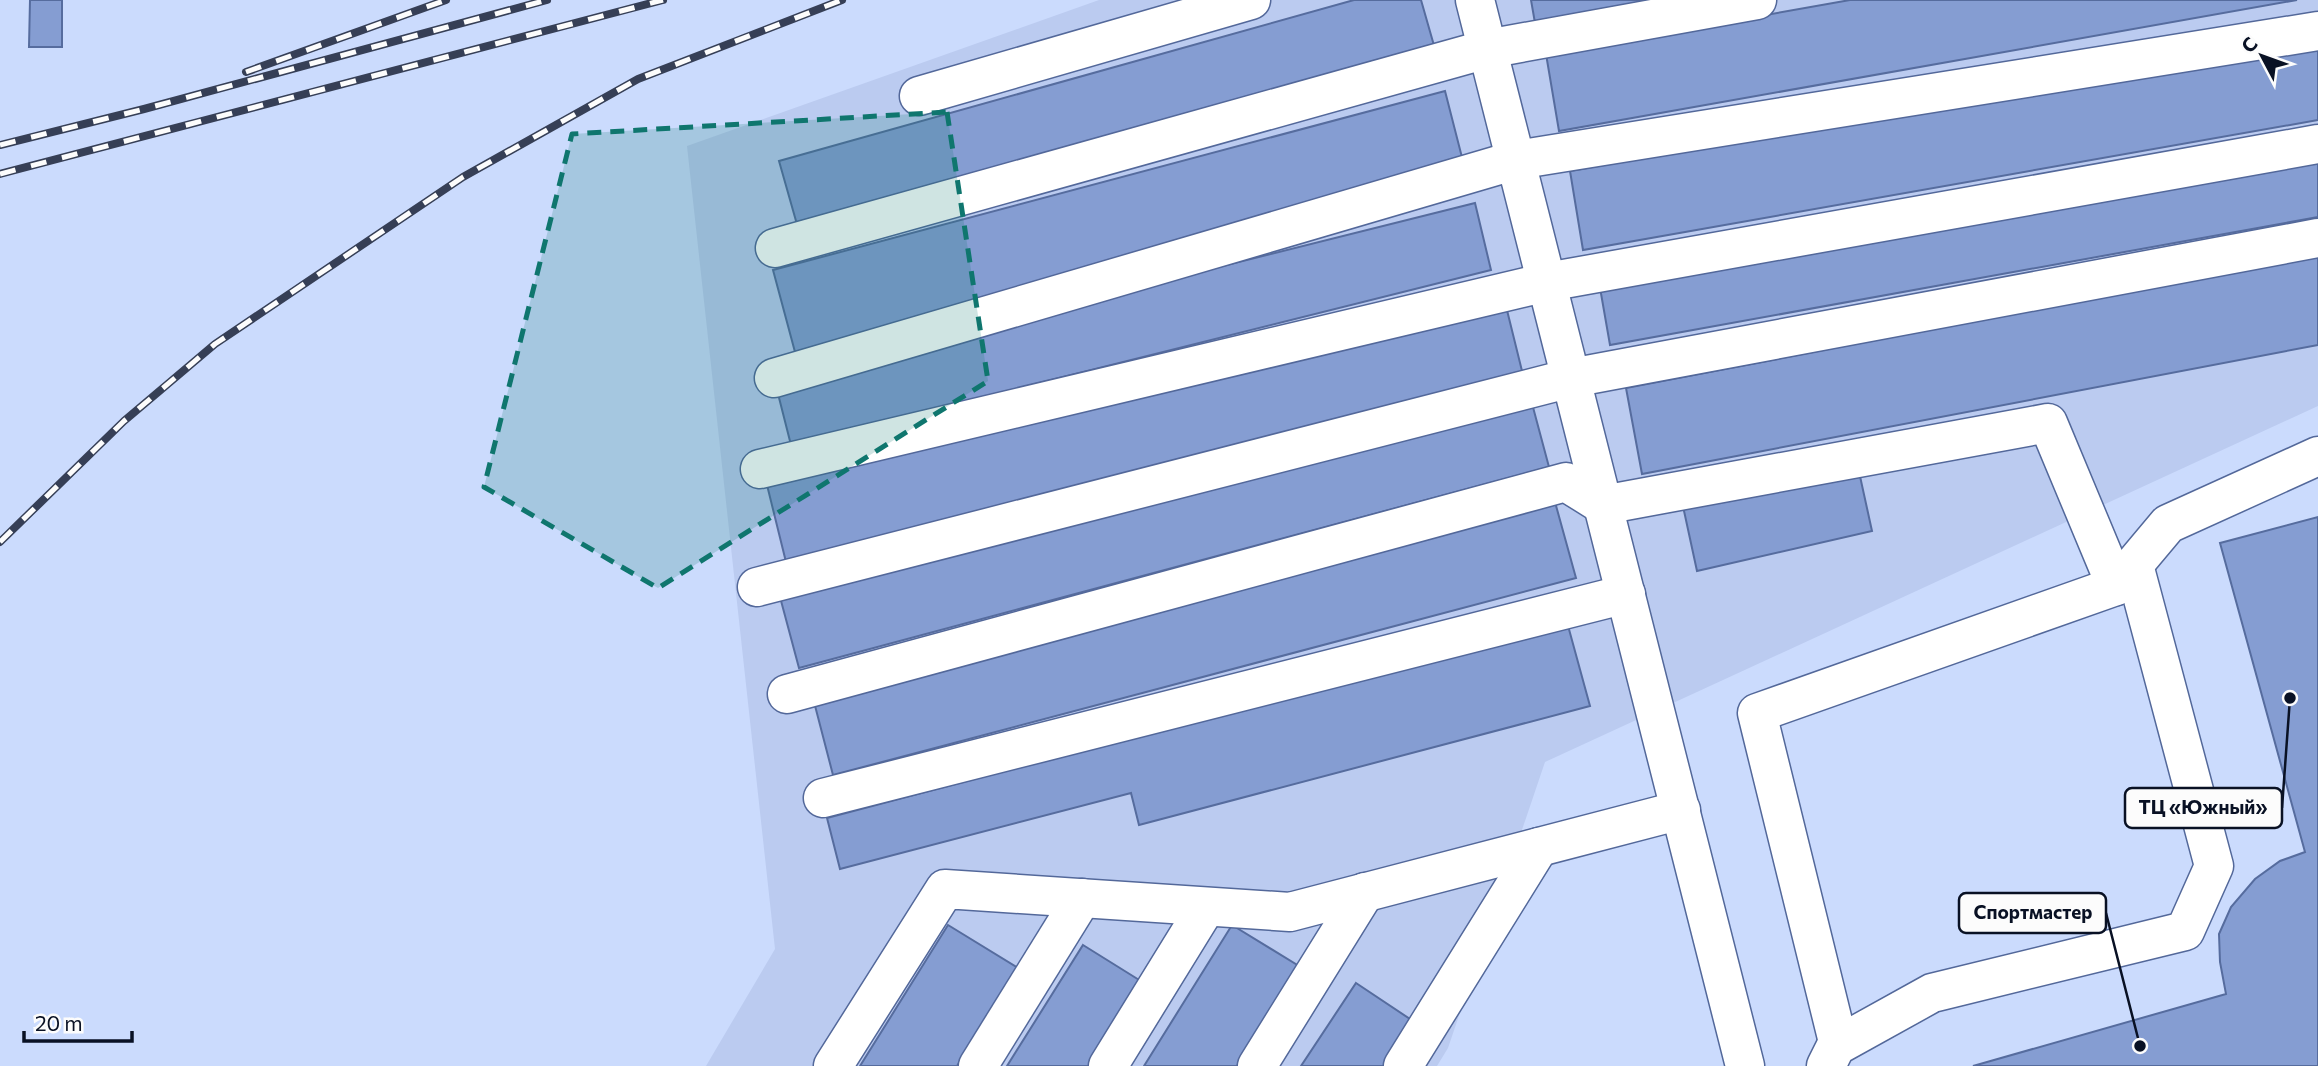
<svg xmlns="http://www.w3.org/2000/svg" width="2318" height="1066" font-family="Commissioner,sans-serif">
<style>
.built{fill:#bbcbf0}
.building{fill:#859dd2;stroke:#566c9e;stroke-width:2}
.lines{fill:none;stroke-linecap:round;stroke-linejoin:round}
.minor-casing{stroke:#53689a;stroke-width:41}
.minor{stroke:#fff;stroke-width:38}
.rail-casing{stroke:#363f56;stroke-width:8}
.rail{stroke:#fcfcfc;stroke-width:5;stroke-dasharray:16;stroke-linecap:butt}
.marked{fill:#0f766e;fill-opacity:0.2;stroke:#0f766e;stroke-width:5;stroke-dasharray:14 9;stroke-linejoin:round}
.leader{fill:none;stroke:#091124;stroke-width:2.5}
.callout-dot{fill:#091124;stroke:#fcfcfc;stroke-width:2.5}
.callout{fill:#fcfcfc;stroke:#091124;stroke-width:2.5}
.callout-label{font-size:19px;text-anchor:middle;font-weight:bold;fill:#091124}
</style>
<rect width="100%" height="100%" fill="#cbdbfd"/>
<polygon class="built" points="1099,0 2318,0 2318,406 1545,762 1448,1048 1437,1066 706,1066 775,949 687,146"/>
<g class="building">
<polygon points="30,0 62,0 62,47 29,47"/>
<polygon points="1354,0 1421,0 1437,56 800,235 779,161"/>
<polygon points="1531,0 1658,0 1535,23"/>
<polygon points="1850,0 2297,0 1559,131 1546,54"/>
<polygon points="2318,39 2318,120 1583,250 1570,171"/>
<polygon points="1445,91 1466,173 795,352 773,270"/>
<polygon points="2318,152 2318,217 1610,345 1599,282"/>
<polygon points="1475,203 1491,270 791,445 774,378"/>
<polygon points="2318,255 2318,345 1642,474 1626,388"/>
<polygon points="1504,298 1523,375 786,562 767,485"/>
<polygon points="1530,396 1549,467 799,668 780,597"/>
<polygon points="1856,458 1872,531 1697,571 1681,497"/>
<polygon points="1555,502 1576,578 833,775 813,698"/>
<polygon points="2318,517 2318,1066 1973,1066 2226,994 2220,962 2219,934 2231,907 2255,879 2280,861 2305,852 2220,543"/>
<polygon points="1567,622 1590,706 1139,825 1131,793 840,869 827,818"/>
<polygon points="948,925 1018,968 957,1066 860,1066"/>
<polygon points="1232,925 1299,966 1237,1066 1144,1066"/>
<polygon points="1083,945 1152,988 1104,1066 1007,1066"/>
<polygon points="1356,983 1425,1029 1400,1066 1301,1066"/>
</g>
<g class="lines">
<g class="minor-casing">
<g id="minor">
<polyline points="1475,0 1745,1066"/>
<polyline points="919,96 1251,0"/>
<polyline points="775,248 1487,49 1757,0"/>
<polyline points="774,378 1516,160 2318,31"/>
<polyline points="760,469 1547,282 2318,144"/>
<polyline points="757,587 1571,378 2318,238"/>
<polyline points="787,694 1566,482 1603,505 2048,423 2116,586"/>
<polyline points="823,798 1626,594"/>
<polyline points="1838,1042 1757,713 2116,586 2168,524 2318,456"/>
<polyline points="833,1066 945,889 1290,912 1681,810"/>
<polyline points="978,1066 1082,898"/>
<polyline points="1108,1066 1206,907"/>
<polyline points="1257,1066 1365,892"/>
<polyline points="1403,1066 1539,847"/>
<polyline points="1826,1066 1838,1042 1840,1044 1932,993 2185,931 2214,866 2134,565"/>
</g>
</g>
<use href="#minor" class="minor"/>
<g class="rail-casing">
<g id="rail">
<polyline points="246,72 446,0"/>
<polyline points="0,145 144,109 547,0"/>
<polyline points="0,174 663,0"/>
<polyline points="0,542 124,421 215,344 463,177 638,79 842,0"/>
</g>
</g>
<use href="#rail" class="rail"/>
</g>
<path class="marked" d="M947,112L988,381L658,588L484,487L572,134Z"/>
<path class="leader" d="M2290 698L2282 808M2140 1046L2106 913"/>
<g class="callout-dot">
<circle cx="2290" cy="698" r="7"/>
<circle cx="2140" cy="1046" r="7"/>
</g>
<g class="callout">
<rect x="2125" y="788" width="157" height="40" rx="7"/>
<rect x="1959" y="893" width="147" height="40" rx="7"/>
</g>
<g class="callout-label">
<text x="2203" y="814">ТЦ «Южный»</text>
<text x="2033" y="919">Спортмастер</text>
</g>
<g transform="translate(2262 56) rotate(311)" stroke="#fcfcfc" stroke-width="5" paint-order="stroke">
<path d="M0-5L12 26L0 18L-12 26Z" fill="#091124"/>
<text y="-10" font-size="19" font-weight="bold" text-anchor="middle" fill="#091124">С</text>
</g>
<path d="M24 1031v10h108v-10" fill="none" stroke="#091124" stroke-width="3.5"/>
<text x="35" y="1031" font-size="21" fill="#091124" stroke="#fcfcfc" stroke-width="5" paint-order="stroke">20 m</text>
</svg>
